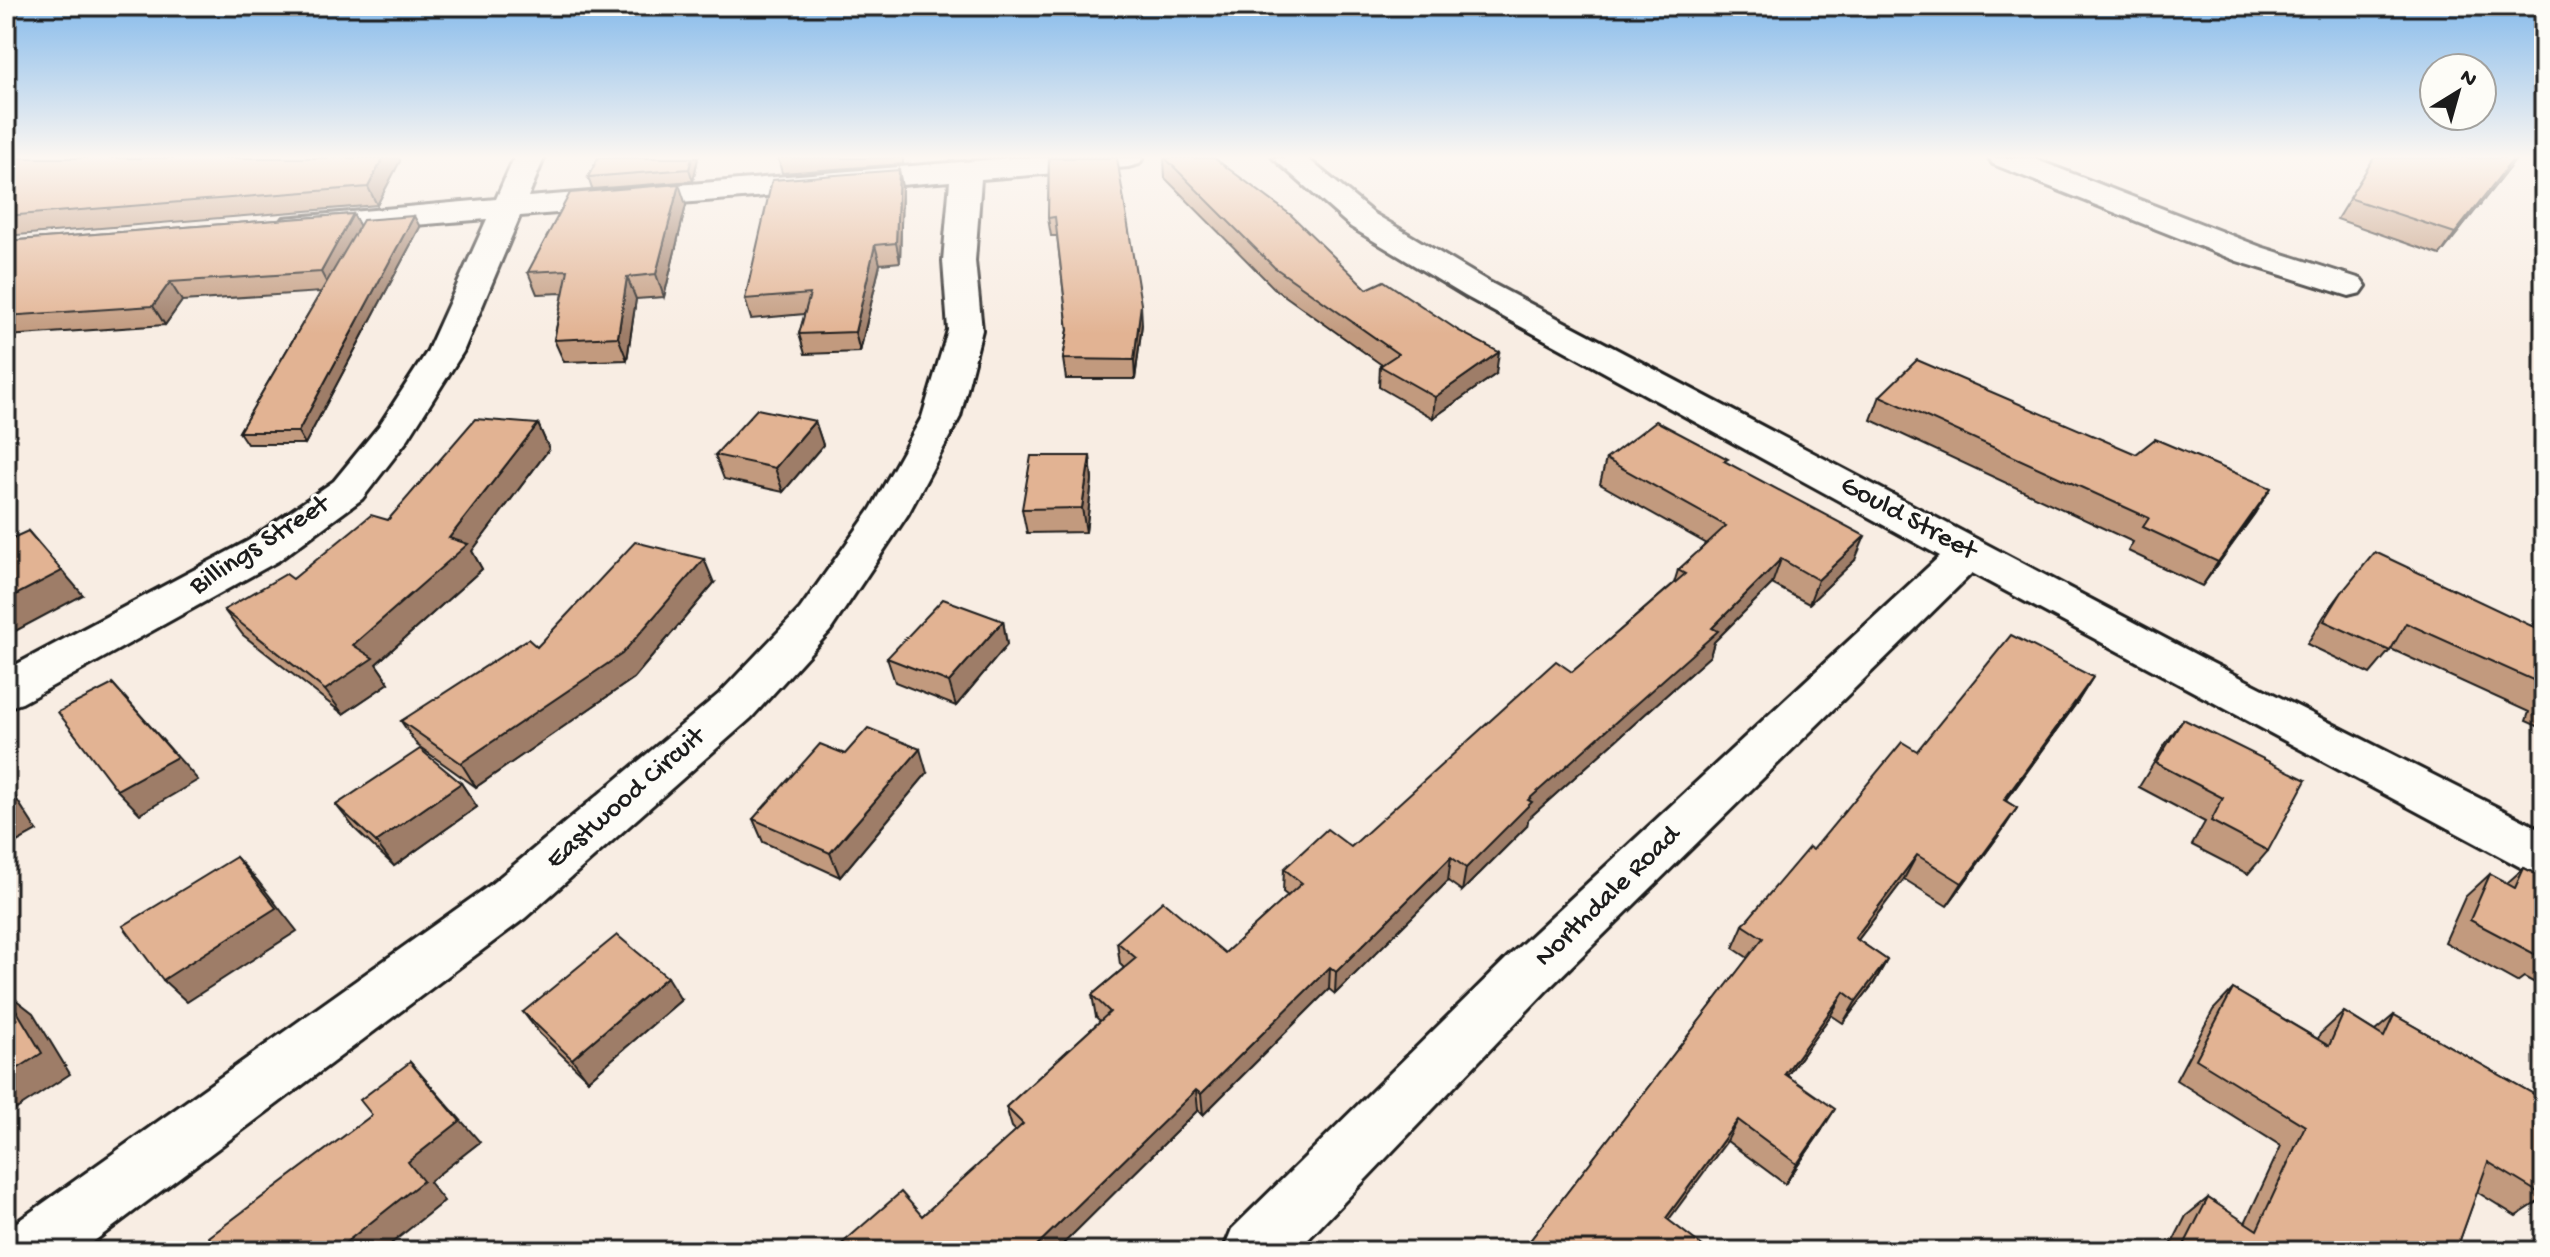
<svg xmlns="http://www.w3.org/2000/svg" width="2550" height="1257" font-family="'Gochi Hand',sans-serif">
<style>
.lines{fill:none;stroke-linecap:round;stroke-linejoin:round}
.minor-casing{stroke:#1c1c1c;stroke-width:6}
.minor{fill:#fdfcf7;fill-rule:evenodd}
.wall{fill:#c29a7e;stroke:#1c1c1c;stroke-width:2}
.shaded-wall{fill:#9e7d67;stroke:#1c1c1c;stroke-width:2}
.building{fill:#e2b393;stroke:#1c1c1c;stroke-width:2}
.labels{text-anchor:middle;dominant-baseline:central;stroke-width:6;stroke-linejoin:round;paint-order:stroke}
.street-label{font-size:28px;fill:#1c1c1c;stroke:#fdfcf7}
</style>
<rect width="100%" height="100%" fill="#f8ede3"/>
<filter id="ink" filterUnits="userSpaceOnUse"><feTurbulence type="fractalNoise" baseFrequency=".0125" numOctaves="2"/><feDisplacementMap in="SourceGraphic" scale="16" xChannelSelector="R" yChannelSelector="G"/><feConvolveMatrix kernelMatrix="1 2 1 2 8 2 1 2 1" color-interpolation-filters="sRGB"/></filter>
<g filter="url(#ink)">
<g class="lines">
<g class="minor-casing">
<g id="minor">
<polygon points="514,158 544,158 528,197 1011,158 1143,158 1139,164 1128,167 981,179 975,261 982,330 960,417 908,514 830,631 751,718 525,918 81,1251 6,1251 7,1229 489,886 719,694 800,609 871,509 922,417 948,330 943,261 950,181 520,216 463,352 406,442 362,499 278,561 22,703 6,708 6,670 248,541 334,481 379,426 427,352 487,219 295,235 284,232 279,225 284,218 496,199"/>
<polygon points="1273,158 1307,158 1373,213 1489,282 2208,661 2544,831 2544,876 2526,870 1972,573 1547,990 1297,1251 1223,1251 1232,1229 1509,956 1940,556 1465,296 1351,227"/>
<polygon points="1989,158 2032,158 2261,247 2361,279 2366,286 2361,293 2349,296 2237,261 1993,164"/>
</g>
</g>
<use href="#minor" class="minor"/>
</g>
<g class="wall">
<polygon points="6,158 400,161 377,205 6,236"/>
<polygon points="698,158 693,181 592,189 588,177"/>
<polygon points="778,158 903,158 903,164 782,173"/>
<polygon points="1049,158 1142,324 1135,379 1066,379 1063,359 1068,330 1057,236 1051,236 1048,218"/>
<polygon points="1164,158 1214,158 1367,289 1496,374 1433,418 1379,387 1380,366 1382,365 1274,288 1165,178"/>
<polygon points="2374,158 2517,158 2440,255 2337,219"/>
<polygon points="899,170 902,188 900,262 880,264 860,352 805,354 799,334 805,314 751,319 745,299"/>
<polygon points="686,205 664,297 636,299 627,360 564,362 554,340 563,293 537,294 528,272"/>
<polygon points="353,214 359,226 420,227 305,444 247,444 239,432 321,292 182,301 165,325 7,336 6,337 6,241"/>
<polygon points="1880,396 2255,513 2202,586 2128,551 2133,542 1871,420"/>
<polygon points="815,421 823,445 783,492 724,479 715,455"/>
<polygon points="538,424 549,449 472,551 482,569 376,664 389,683 343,714 243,635 224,610 293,579 388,520"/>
<polygon points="1090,456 1092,480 1086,532 1027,533 1022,509"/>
<polygon points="1606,459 1726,463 1855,560 1809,604 1772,584 1714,642 1710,656 1528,819 1527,826 1462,891 1448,881 1335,994 1329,989 1203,1115 1198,1110 1056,1251 841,1251 838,1247 922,1216 1016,1131 1012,1127 1006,1107 1100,1021 1096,1017 1092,995 1124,968 1120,964 1117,942 1225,953 1288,896 1283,892 1284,869 1351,847 1572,672 1674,583 1678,570 1707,544 1600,484"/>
<polygon points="714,583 634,678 476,787 417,745 401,721 537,647"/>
<polygon points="2342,592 2533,626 2544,603 2544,729 2526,721 2529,712 2391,649 2370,674 2307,644 2324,616"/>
<polygon points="1003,621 1007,645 956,706 895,682 887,658"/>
<polygon points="2093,677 2078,701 2006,801 2017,808 2002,831 1947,906 1904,879 1858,940 1887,960 1874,983 1843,1023 1831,1015 1787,1076 1822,1130 1785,1184 1727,1141 1522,1251 1748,958 1733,948 1743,925 1813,850 1917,751"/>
<polygon points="2183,719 2268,851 2248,874 2192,845 2205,822 2139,787 2166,743"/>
<polygon points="845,754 927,773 840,877 763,842 753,819"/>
<polygon points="461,783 477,807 394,866 355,829 336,805"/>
<polygon points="2524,868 2544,878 2544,988 2524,977 2517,982 2445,942 2465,897 2490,874 2507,883"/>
<polygon points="2233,989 2318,1039 2320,1034 2344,1012 2375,1031 2394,1015 2544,1100 2544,1198 2516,1216 2477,1192 2456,1251 2168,1251 2186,1216 2208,1198 2245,1223 2281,1146 2176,1080 2213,1010"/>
<polygon points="681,1000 588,1080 540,1034 523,1012"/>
</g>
<g class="shaded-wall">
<polygon points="383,158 399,158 400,161 377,205 368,187"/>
<polygon points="692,158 698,158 693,181 689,169"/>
<polygon points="2514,158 2517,158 2440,255 2455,233"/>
<polygon points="899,170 902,188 900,262 896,243"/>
<polygon points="679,184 686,205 664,297 656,274"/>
<polygon points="353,214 363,232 331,291 321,272"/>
<polygon points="414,216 420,227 305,444 298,432"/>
<polygon points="875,245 880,264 860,352 855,332"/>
<polygon points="627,277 636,299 627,360 618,337"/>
<polygon points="170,282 182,301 165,325 153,306"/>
<polygon points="1141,304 1142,324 1135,379 1134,360"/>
<polygon points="1499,352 1496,374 1433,418 1435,397"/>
<polygon points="815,421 823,445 783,492 775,468"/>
<polygon points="538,424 549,449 472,551 482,569 376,664 389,683 343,714 325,690 353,645 449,538"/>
<polygon points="1090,456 1092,480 1086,532 1082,508"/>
<polygon points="2271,488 2255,513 2202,586 2218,562"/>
<polygon points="28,531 83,595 6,636 6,600"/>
<polygon points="1865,536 1855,560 1809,604 1818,580"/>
<polygon points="704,559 714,583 634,678 476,787 461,763"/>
<polygon points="1781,559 1772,584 1714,642 1710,656 1528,819 1527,826 1462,891 1466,868 1528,800 1712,628"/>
<polygon points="1003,621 1007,645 956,706 949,682"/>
<polygon points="2093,677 2078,701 1989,824 2004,800"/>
<polygon points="113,684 198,780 140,814 117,790"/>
<polygon points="920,749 927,773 840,877 830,853"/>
<polygon points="461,783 477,807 394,866 376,842"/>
<polygon points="6,785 10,789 37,831 6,848"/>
<polygon points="2017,808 2002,831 1947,906 1962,883"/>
<polygon points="1917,855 1904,879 1842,961 1855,938"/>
<polygon points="236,857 257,880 297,931 187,1002 163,980"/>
<polygon points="1451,857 1448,881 1335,994 1336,972"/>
<polygon points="1887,960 1874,983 1843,1023 1856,1001"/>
<polygon points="1330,967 1329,989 1203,1115 1201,1094"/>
<polygon points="667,977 681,1000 588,1080 572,1059"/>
<polygon points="6,992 33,1013 70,1074 6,1116"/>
<polygon points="1844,992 1831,1015 1773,1095 1785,1074"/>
<polygon points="410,1062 480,1142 429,1182 444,1201 382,1251 335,1251 408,1162"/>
<polygon points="1196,1090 1198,1110 1056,1251 1031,1251"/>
<polygon points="1835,1109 1822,1130 1785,1184 1797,1164"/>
<polygon points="1738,1120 1727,1141 1656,1237 1666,1218"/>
</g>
<g class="building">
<polygon points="6,158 383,158 368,187 6,216"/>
<polygon points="598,158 692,158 689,169 588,177"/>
<polygon points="1049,158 1117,158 1141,304 1134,360 1063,359 1068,330 1055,217 1048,218"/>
<polygon points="1165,158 1214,158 1291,215 1367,289 1384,281 1459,331 1499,352 1435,397 1380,366 1398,354 1274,267"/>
<polygon points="2374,158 2514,158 2455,233 2349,198"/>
<polygon points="899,170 896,243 875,245 855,332 799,334 810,294 745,299 772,180"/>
<polygon points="679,184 656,274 627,277 618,337 554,340 568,270 528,272 570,193"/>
<polygon points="353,214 321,272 170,282 153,306 6,316 6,241"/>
<polygon points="414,216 298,432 239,432 363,220"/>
<polygon points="1917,360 2136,454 2155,439 2271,488 2218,562 2143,527 2149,518 1880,396"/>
<polygon points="757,409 815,421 775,468 715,455"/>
<polygon points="475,419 538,424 449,538 468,544 353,645 373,658 325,690 224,610 286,574 293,579 371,515 388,520"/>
<polygon points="1656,421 1728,459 1724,461 1865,536 1818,580 1781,559 1712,628 1718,631 1528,800 1532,802 1466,868 1451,857 1336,972 1330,967 1201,1094 1196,1090 1031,1251 842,1251 838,1247 901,1192 922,1216 1023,1124 1006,1107 1110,1012 1092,995 1136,958 1117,942 1163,901 1225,953 1302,883 1284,869 1327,829 1351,847 1556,661 1572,672 1685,574 1678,570 1726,526 1606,459"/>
<polygon points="1031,456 1090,456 1082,508 1022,509"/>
<polygon points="28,531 62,571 6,600 6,541"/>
<polygon points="635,542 704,559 622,654 461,763 401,721 528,639 537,647"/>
<polygon points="2375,552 2542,631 2544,627 2544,685 2406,623 2390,651 2324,621 2342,592"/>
<polygon points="943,599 1003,621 949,682 887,658"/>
<polygon points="2011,635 2093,677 2004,800 2017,808 1962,883 1917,855 1855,938 1887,960 1856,1001 1844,992 1785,1074 1835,1109 1797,1164 1738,1120 1666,1218 1709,1251 1522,1251 1763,938 1743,925 1809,847 1813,850 1902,742 1917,751"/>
<polygon points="113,684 177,757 117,790 58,712"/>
<polygon points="2183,719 2306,780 2268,851 2211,821 2223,798 2156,763"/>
<polygon points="868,728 920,749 830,853 753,819 820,744 845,754"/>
<polygon points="420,749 461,783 376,842 336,805"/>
<polygon points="6,798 12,807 6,810"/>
<polygon points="236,857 276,908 163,980 123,926"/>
<polygon points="2524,868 2544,878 2544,959 2470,920 2490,874 2515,888"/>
<polygon points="617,935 667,977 572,1059 523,1012"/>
<polygon points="2233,989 2329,1046 2344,1012 2384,1037 2394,1015 2544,1100 2544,1196 2488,1162 2456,1251 2181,1251 2208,1198 2257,1230 2305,1126 2196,1059"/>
<polygon points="6,993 42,1053 6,1076"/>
<polygon points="410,1062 460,1121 408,1162 423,1181 335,1251 218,1251 209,1237 372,1115 360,1100"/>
</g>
</g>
<linearGradient id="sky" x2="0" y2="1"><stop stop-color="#87bbeb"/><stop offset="0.47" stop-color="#fcf7f2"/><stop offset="1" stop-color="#fcf7f2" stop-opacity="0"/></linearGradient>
<rect width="2550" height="334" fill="url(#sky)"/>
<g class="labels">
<g class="street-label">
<text transform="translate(1908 519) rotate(28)">Gould Street</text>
<text transform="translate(260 546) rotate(-33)">Billings Street</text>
<text transform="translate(626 799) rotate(-41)">Eastwood Circuit</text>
<text transform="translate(1608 897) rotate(-44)">Northdale Road</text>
</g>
</g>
<rect width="2550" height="1257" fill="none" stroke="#fdfcf7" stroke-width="32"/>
<rect x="16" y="16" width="2518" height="1225" fill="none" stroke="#1c1c1c" stroke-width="3" filter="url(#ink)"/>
<g transform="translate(2458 92) rotate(37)"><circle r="38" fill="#fdfcf7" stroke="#a3a29f" stroke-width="2"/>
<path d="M0-6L14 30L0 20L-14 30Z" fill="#1c1c1c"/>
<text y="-12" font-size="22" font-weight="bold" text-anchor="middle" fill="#1c1c1c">N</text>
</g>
</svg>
